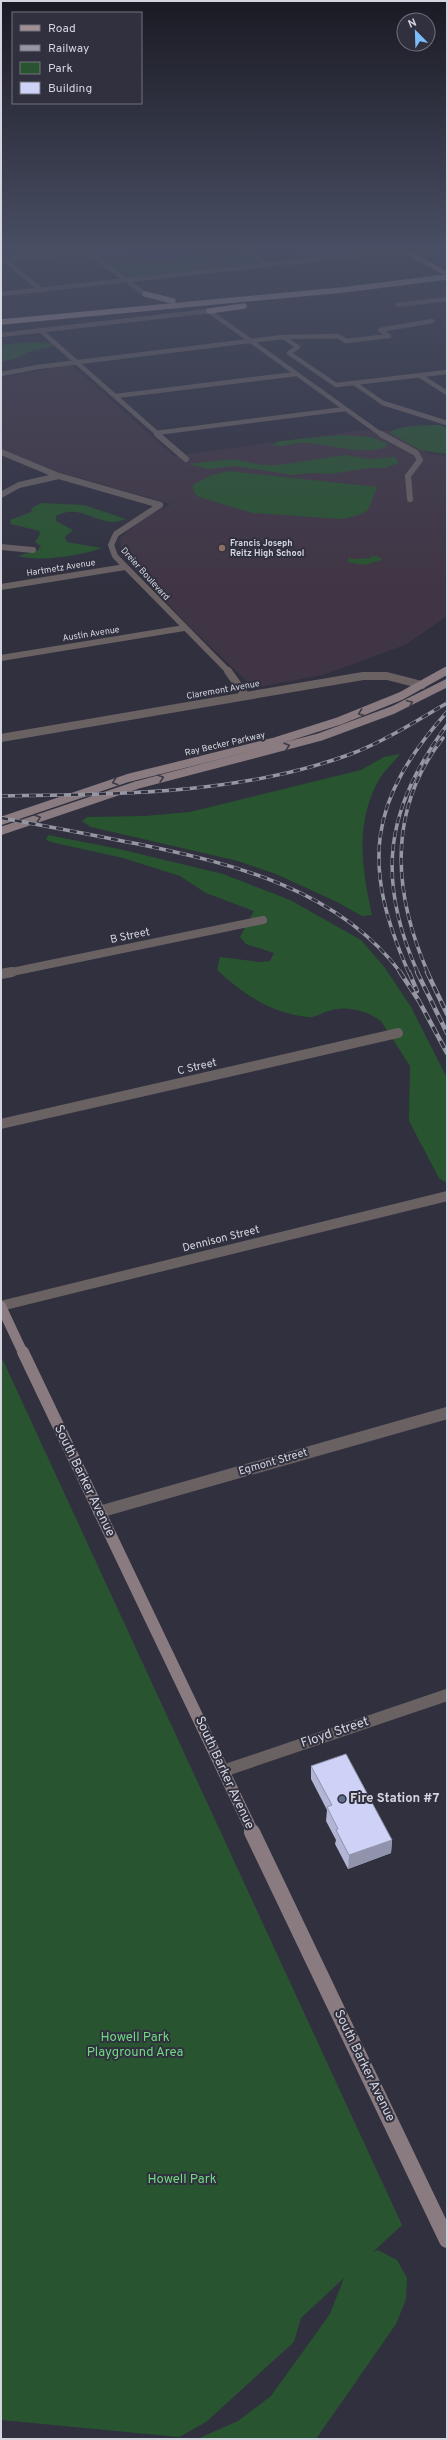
<svg xmlns="http://www.w3.org/2000/svg" width="448" height="2440" font-family="Overpass,sans-serif">
<style>
.built{fill:#37384d}
.education{fill:#403544}
.green{fill:#28552f}
.lines{fill:none;stroke-linecap:round;stroke-linejoin:round}
.street-far4{stroke:#6a6163;stroke-width:4.5}
.street-far3{stroke:#6a6163;stroke-width:6}
.street-far2{stroke:#6a6163;stroke-width:8}
.street-far1{stroke:#6a6163;stroke-width:10}
.street{stroke:#6a6163;stroke-width:12}
.secondary-far4{stroke:#897b7f;stroke-width:6}
.secondary-far3{stroke:#897b7f;stroke-width:8}
.secondary-far2{stroke:#897b7f;stroke-width:10}
.secondary-far1{stroke:#897b7f;stroke-width:12}
.secondary{stroke:#897b7f;stroke-width:16}
.primary{stroke:#a18f93;stroke-width:4.5}
.highway{stroke:#b6a1a6;stroke-width:5.5}
.rail-far1-casing{stroke:#9797a3;stroke-width:3.5}
.rail-casing{stroke:#9797a3;stroke-width:4.5}
.rail-far1{stroke:#30303f;stroke-width:2.5;stroke-dasharray:7;stroke-linecap:butt}
.rail{stroke:#30303f;stroke-width:3;stroke-dasharray:8;stroke-linecap:butt}
.wall{fill:#b2b5d4}
.shaded-wall{fill:#9193ad}
.building{fill:#cfd2f7;stroke:#9193ad}
.oneway{stroke:#3d3b49}
.education-dot{fill:#8d6e63;stroke:#30303f;stroke-width:1.5}
.service-dot{fill:#5c6f8a;stroke:#30303f;stroke-width:1.5}
.labels{text-anchor:middle;dominant-baseline:central;stroke-width:4;stroke-linejoin:round;paint-order:stroke}
.far-poi-label{font-size:9px;font-weight:bold;fill:#d4d5de;stroke:#30303f;text-anchor:start}
.far-street-label{font-size:9px;fill:#d4d5de;stroke:#30303f}
.street-label{font-size:11px;fill:#d4d5de;stroke:#30303f}
.near-street-label{font-size:13px;fill:#d4d5de;stroke:#30303f}
.near-poi-label{font-size:13px;font-weight:bold;fill:#d4d5de;stroke:#30303f;text-anchor:start}
.near-park-label{font-size:13px;fill:#70da80;stroke:#30303f}
</style>
<rect width="100%" height="100%" fill="#30303f"/>
<polygon class="built" points="291,246 400,246 405,249 311,259"/>
<polygon class="education" points="71,365 174,456 364,430 392,431 430,454 447,456 447,616 405,645 323,675 254,688 187,624 121,554 120,538 142,519 171,504 62,473 1,449 1,378"/>
<g class="green">
<polygon points="240,252 260,264 234,267 214,254"/>
<polygon points="206,255 226,268 129,278 111,266"/>
<polygon points="30,342 48,343 55,346 28,352 18,358 1,362 1,345"/>
<path d="M440,425L447,428V454L420,450L390,433C396,425 430,425 440,425Z"/>
<path d="M339,435L370,437L387,443L386,447C361,456 331,444 305,443C293,442 282,449 271,445L280,441Z"/>
<polygon points="345,455 369,459 395,457 399,463 385,468 369,468 330,474 312,473 292,475 234,466 209,469 187,464 233,459 262,465 279,465"/>
<polygon points="228,471 237,472 377,487 368,510 359,515 342,519 253,513 199,497 194,493 193,485 209,476"/>
<path d="M42,503L84,505L126,519C100,531 83,501 56,516V521L73,530L65,537L67,542L102,548C81,556 39,562 18,556L38,550L41,546L35,542L40,534L39,531L11,524L10,520L31,512L33,507Z"/>
<polygon points="370,554 381,558 382,560 364,565 347,562 350,556 351,559 373,558"/>
<path d="M400,754C393,763 382,773 377,783C355,827 362,869 372,915L362,916L337,902L276,874L238,861L91,827L82,821L87,817L145,816L190,812L361,770L384,757Z"/>
<path d="M48,835L119,849L223,874L290,900L361,940L385,968L411,1007L447,1078V1183L439,1178L409,1121L410,1066L381,1021C367,1011 346,1005 329,1011C323,1012 315,1018 308,1017C272,1014 243,994 217,970L220,957L260,962L270,961L274,953L246,944L240,937L254,911L206,893L180,876L123,858L55,843L46,840Z"/>
<polygon points="1,1356 402,2225 373,2252 378,2250 397,2260 407,2278 406,2299 396,2324 316,2439 197,2439 238,2421 271,2396 330,2314 344,2278 301,2318 294,2342 206,2422 179,2437 1,2420"/>
</g>
<g class="lines">
<g class="street-far4">
<polyline points="238,246 267,265"/>
<polyline points="84,249 145,294"/>
<polyline points="409,254 447,249"/>
<polyline points="2,258 41,290"/>
<polyline points="1,260 130,246"/>
<polyline points="1,294 403,250"/>
<polyline points="398,305 447,299"/>
<polyline points="40,330 159,435"/>
<polyline points="1,335 209,311 382,435"/>
<polyline points="283,337 338,336 346,341 389,336 380,330 432,321"/>
<polyline points="1,374 38,367 283,337 298,347 289,353 336,385 354,383 383,403 447,423"/>
<polyline points="419,375 447,393"/>
<polyline points="354,383 447,372"/>
<polyline points="116,396 296,374"/>
<polyline points="156,433 345,409"/>
</g>
<g class="street-far3">
<polyline points="157,434 186,459"/>
<polyline points="381,434 416,453 420,460 408,476 410,499"/>
<polyline points="1,452 59,476 160,505"/>
<polyline points="1,495 19,485 59,476"/>
<polyline points="160,505 116,534 111,545 115,556 229,672"/>
<polyline points="1,547 33,550"/>
<polyline points="1,587 125,567"/>
<polyline points="1,658 184,628"/>
</g>
<g class="street-far2">
<polyline points="228,671 245,695"/>
<polyline points="1,738 363,676 387,676 422,685"/>
<polyline points="7,973 263,920"/>
</g>
<g class="street-far1">
<polyline points="1,974 12,972"/>
<polyline points="1,1124 398,1033"/>
<polyline points="1,1306 447,1196"/>
</g>
<g class="street">
<polyline points="99,1512 447,1413"/>
<polyline points="223,1771 447,1695"/>
</g>
<polyline class="secondary-far4" points="445,672 447,671"/>
<g class="secondary-far3">
<polyline points="1,821 128,778 273,742 339,721 401,696 446,671"/>
<polyline points="1,831 137,785 320,737 393,710 447,683"/>
</g>
<polyline class="secondary-far2" points="1,1306 23,1353"/>
<polyline class="secondary-far1" points="23,1352 253,1833"/>
<polyline class="secondary" points="252,1832 447,2240"/>
<polyline class="primary" points="396,246 447,274"/>
<g class="highway">
<polyline points="145,294 173,301"/>
<polyline points="209,311 244,306"/>
<polyline points="1,322 342,290 447,277"/>
</g>
<g class="rail-far1-casing">
<g id="rail-far1">
<path d="M1,796C119,794 239,795 351,754C385,741 416,721 447,703"/>
<path d="M1,818C47,826 92,835 138,844C235,864 339,890 401,973"/>
<path d="M409,973C361,865 368,801 447,712"/>
<path d="M418,973C375,878 386,807 447,725"/>
<path d="M428,973C393,893 387,810 443,738"/>
</g>
</g>
<g class="rail-casing">
<g id="rail">
<polyline points="400,972 419,1001 447,1053"/>
<polyline points="409,972 417,991"/>
<polyline points="417,972 447,1033"/>
<polyline points="427,972 447,1014"/>
</g>
</g>
<use href="#rail-far1" class="rail-far1"/>
<use href="#rail" class="rail"/>
</g>
<polygon class="wall" points="311,1766 392,1840 391,1853 348,1869 335,1844 336,1840 326,1821 327,1810 311,1779"/>
<polygon class="shaded-wall" points="392,1840 391,1853 348,1869 349,1855"/>
<polygon class="building" points="346,1754 392,1840 349,1855 336,1830 338,1829 327,1807 332,1805 311,1766"/>
<defs><path id="oneway-chevron" d="M-2-3.5L2.5 0L-2 3.5" fill="none" stroke-width="1.6" stroke-linecap="round" stroke-linejoin="round"/></defs>
<g class="oneway">
<use href="#oneway-chevron" transform="translate(410 703) rotate(-25)"/>
<use href="#oneway-chevron" transform="translate(361 713) rotate(159)"/>
<use href="#oneway-chevron" transform="translate(287 746) rotate(-17)"/>
<use href="#oneway-chevron" transform="translate(161 778) rotate(-16)"/>
<use href="#oneway-chevron" transform="translate(115 782) rotate(162)"/>
<use href="#oneway-chevron" transform="translate(38 818) rotate(-19)"/>
</g>
<linearGradient id="sky" x2="0" y2="1"><stop stop-color="#1a1a23"/><stop offset="0.42" stop-color="#484e63"/><stop offset="1" stop-color="#484e63" stop-opacity="0"/></linearGradient>
<rect width="448" height="588" fill="url(#sky)"/>
<circle class="education-dot" cx="222" cy="548" r="4"/>
<circle class="service-dot" cx="342" cy="1799" r="4"/>
<g class="labels">
<g class="far-poi-label">
<text x="230" y="543">Francis Joseph<tspan x="230" dy="10">Reitz High School</tspan></text>
</g>
<g class="far-street-label">
<text transform="translate(61 568) rotate(-9)">Hartmetz Avenue</text>
<text transform="translate(145 574) rotate(48)">Dreier Boulevard</text>
<text transform="translate(91 634) rotate(-9)">Austin Avenue</text>
<text transform="translate(223 690) rotate(-10)">Claremont Avenue</text>
<text transform="translate(225 744) rotate(-13)">Ray Becker Parkway</text>
</g>
<g class="street-label">
<text transform="translate(130 936) rotate(-12)">B Street</text>
<text transform="translate(197 1067) rotate(-13)">C Street</text>
<text transform="translate(221 1239) rotate(-14)">Dennison Street</text>
<text transform="translate(273 1462) rotate(-16)">Egmont Street</text>
</g>
<g class="near-street-label">
<text transform="translate(84 1481) rotate(64)">South Barker Avenue</text>
<text transform="translate(335 1733) rotate(-19)">Floyd Street</text>
<text transform="translate(224 1773) rotate(65)">South Barker Avenue</text>
<text transform="translate(364 2066) rotate(64)">South Barker Avenue</text>
</g>
<g class="near-poi-label">
<text x="350" y="1799">Fire Station #7</text>
</g>
<g class="near-park-label">
<text x="135" y="2038">Howell Park<tspan x="135" dy="15">Playground Area</tspan></text>
<text x="182" y="2180">Howell Park</text>
</g>
</g>
<rect width="448" height="2440" fill="none" stroke="#d4d5de" stroke-width="4"/>
<rect x="12" y="12" width="130" height="92" fill="#30303f" stroke="#72727f"/>
<rect x="20" y="25" width="20" height="6" fill="#a18f93" stroke="#72727f"/>
<text x="48" y="32" font-size="12" fill="#d4d5de">Road</text>
<rect x="20" y="45" width="20" height="6" fill="#9797a3" stroke="#72727f"/>
<text x="48" y="52" font-size="12" fill="#d4d5de">Railway</text>
<rect x="20" y="62" width="20" height="12" fill="#28552f" stroke="#72727f"/>
<text x="48" y="72" font-size="12" fill="#d4d5de">Park</text>
<rect x="20" y="82" width="20" height="12" fill="#cfd2f7" stroke="#72727f"/>
<text x="48" y="92" font-size="12" fill="#d4d5de">Building</text>
<g transform="translate(416 32) rotate(337)"><circle r="19" fill="#30303f" stroke="#72727f"/>
<path d="M0-3L7 15L0 10L-7 15Z" fill="#7cbef9"/>
<text y="-6" font-size="11" font-weight="bold" text-anchor="middle" fill="#d4d5de">N</text>
</g>
</svg>
